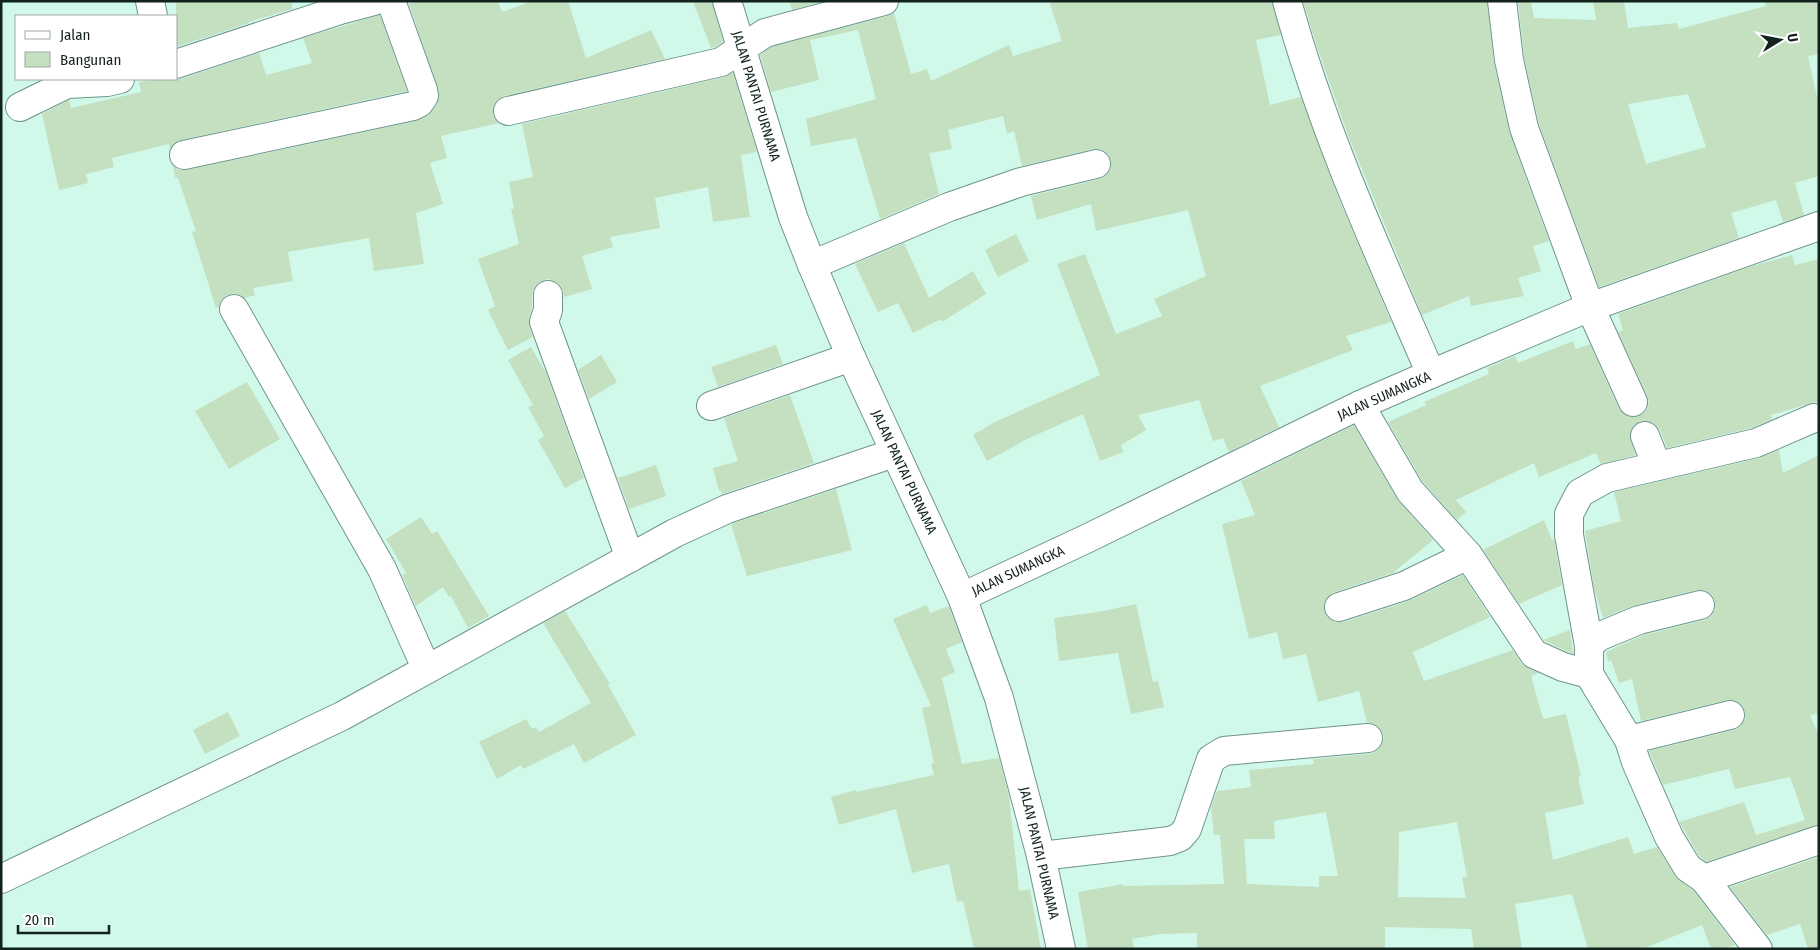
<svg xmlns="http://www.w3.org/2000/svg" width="1820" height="950" font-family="'Fira Sans Condensed',sans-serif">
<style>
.building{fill:#c4e0c1;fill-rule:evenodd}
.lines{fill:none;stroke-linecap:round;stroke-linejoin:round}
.minor-casing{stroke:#6f9588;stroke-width:30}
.tertiary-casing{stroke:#6f9588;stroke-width:30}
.minor{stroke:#fff;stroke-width:28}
.tertiary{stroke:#fff;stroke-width:28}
.labels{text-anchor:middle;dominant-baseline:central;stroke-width:5;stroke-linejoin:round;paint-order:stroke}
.street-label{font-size:14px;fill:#12221d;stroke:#fff}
</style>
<rect width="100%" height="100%" fill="#d0f9ea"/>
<g class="building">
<polygon points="176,1 292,1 292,9 249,22 249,23 176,47"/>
<polygon points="418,1 498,1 502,12 533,1 568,1 586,58 651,30 665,59 504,96 497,100 493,107 493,115 499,123 441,136 447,158 430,163 443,204 416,213 424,264 374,271 369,238 288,252 293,281 253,288 255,295 245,298 241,295 235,293 227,295 221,301 219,307 216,308 192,232 196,231 178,178 175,178 173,166 179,170 187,170 416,121 426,117 437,105 439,93 409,4"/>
<polygon points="693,1 712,1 723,42 715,47 711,48"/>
<polygon points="789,1 823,1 792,10"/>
<polygon points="1049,1 1272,1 1281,35 1256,40 1270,105 1301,97 1338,196 1391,322 1346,336 1353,350 1260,386 1279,427 1229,452 1223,438 1213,441 1199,400 1138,415 1146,430 1121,445 1123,452 1100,461 1083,414 1027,439 987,461 973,435 995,422 1100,375 1057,264 1085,254 1116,334 1162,316 1154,299 1206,276 1188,210 1096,231 1091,204 1037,220 1031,196 1100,179 1106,176 1111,169 1111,160 1108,154 1101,149 1093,149 1022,166 1014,131 1007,134 1003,116 948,130 952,149 929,153 939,194 880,219 856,138 811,146 806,119 876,99 858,30 810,40 819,80 771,92 760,55 771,47 888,16 894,13 911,74 927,69 931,81 1009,45 1013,56 1062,41"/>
<polygon points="1303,1 1487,1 1494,63 1509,131 1549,241 1533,246 1541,271 1518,278 1524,296 1471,306 1469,296 1422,315 1349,138 1316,44"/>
<path d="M1518,1H1531L1534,18L1596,20L1593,1H1624L1628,28L1677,23L1679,29L1766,6L1765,1H1819V54L1808,56L1819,106V176L1795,183L1804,215L1783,222L1776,200L1731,213L1739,238L1599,287L1539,124L1524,57ZM1688,94L1706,147L1646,164L1628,104Z"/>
<polygon points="380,15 407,91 181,140 174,143 170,149 169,144 112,158 114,167 86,174 88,183 59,190 42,114 69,100 71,108 141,92 139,82 160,79 181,79 259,53 266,75 312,63 303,38"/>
<polygon points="733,73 757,152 741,155 750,217 713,222 708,187 655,198 660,228 610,237 613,247 582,256 592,289 564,297 562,288 555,281 548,279 541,281 535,287 532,295 532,307 529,318 529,327 533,337 508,350 488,310 495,306 478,259 519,244 511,209 514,209 509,182 533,177 522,124 724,77"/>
<polygon points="1016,234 1029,261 998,277 985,250"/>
<polygon points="904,243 929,298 973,271 986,294 942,322 941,319 913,333 898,303 878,312 855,264"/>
<polygon points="1792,255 1795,265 1819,259 1819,401 1771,415 1772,419 1751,428 1667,448 1660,430 1655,424 1648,421 1640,421 1633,426 1630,434 1636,455 1601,464 1596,453 1539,477 1534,463 1456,500 1466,512 1457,520 1423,482 1388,422 1426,405 1424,402 1489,374 1487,368 1515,356 1518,363 1573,341 1576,349 1590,344 1619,409 1624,414 1631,417 1639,416 1646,411 1649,403 1647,396 1618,332 1623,330 1618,314 1749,267"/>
<polygon points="776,345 783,364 718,387 711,367"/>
<polygon points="531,347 546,373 584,478 565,488 538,440 544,436 528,407 533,405 508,360"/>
<polygon points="601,355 617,382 589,399 578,370"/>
<polygon points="247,382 280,439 229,469 195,411"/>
<polygon points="790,395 814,463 722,494 721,490 719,491 713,468 738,461 724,418"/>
<path d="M1354,425L1397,499L1433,540L1393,573L1334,592L1328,596L1324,604V611L1328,618L1335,622H1344L1409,601L1463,575L1490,617L1413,652L1424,681L1513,650L1521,663L1528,668L1539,673L1531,676L1543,719L1566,714L1581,776L1578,777L1584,804L1545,813L1553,860L1628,837L1634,854L1657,847L1675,876L1693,890L1735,945L1723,949H1711L1702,925L1642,949H1588L1572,894L1515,904L1522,949H1474L1471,929L1385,927V949H1197V933L1160,934L1132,939L1134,949H1088L1078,892L1123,884V886L1224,884L1220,835H1214L1211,807L1217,791L1251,787L1249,770L1314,764L1313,759L1369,754L1377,751L1382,745L1384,737L1381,729L1375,724L1367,722L1359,691L1318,702L1306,654L1283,659L1277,632L1249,639L1222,524L1255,515L1241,481ZM1326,812L1338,876H1319V887L1247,884L1244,839H1275L1274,821ZM1457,822L1467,877H1462L1466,898L1398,897L1399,832Z"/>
<polygon points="1779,450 1783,473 1819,455 1819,713 1810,715 1819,736 1819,825 1706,862 1700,857 1679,822 1744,802 1756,835 1805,820 1790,777 1735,789 1729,769 1663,785 1649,751 1734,730 1740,727 1745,720 1745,711 1741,704 1734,700 1727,700 1641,721 1632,679 1619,683 1611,660 1608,661 1606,652 1644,635 1704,620 1710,617 1715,610 1715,601 1712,595 1705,590 1696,590 1635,605 1603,618 1594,588 1585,531 1621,521 1614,492 1760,458"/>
<polygon points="656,465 666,496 629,509 618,478"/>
<polygon points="836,489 852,550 747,576 731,524"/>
<polygon points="421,517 432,534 437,531 489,616 468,628 451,596 449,597 443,587 416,606 402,575 406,573 386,539"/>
<polygon points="1544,520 1552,540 1554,539 1562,585 1519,604 1483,550"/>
<polygon points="1136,604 1153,682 1158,681 1164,707 1131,714 1118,653 1059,661 1054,618 1098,612"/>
<polygon points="927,605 930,613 949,606 962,642 946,649 955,672 942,678 962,764 999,758 1009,796 1019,891 1030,889 1041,949 974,949 963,901 957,902 949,864 912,873 896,809 839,825 831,797 856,790 856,792 934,775 931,764 934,763 922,708 931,706 893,619"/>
<polygon points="565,611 610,684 608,685 636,735 584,763 574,744 523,769 521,765 497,779 479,742 526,719 532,729 536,727 539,732 591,703 543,623"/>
<polygon points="1570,630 1573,654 1543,640"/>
<polygon points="228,712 240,736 205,754 193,730"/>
<polygon points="1819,857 1819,949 1808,949 1800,924 1767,935 1730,887"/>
</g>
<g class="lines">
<g class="minor-casing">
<g id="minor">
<polyline points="150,1 153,16"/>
<path d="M1287,1C1322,130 1378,252 1431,374"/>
<polyline points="1502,1 1509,60 1524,128 1590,307 1633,402"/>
<polyline points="176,64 340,10 374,1"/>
<polyline points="20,107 67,84 107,82 120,79"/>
<polyline points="508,111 721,62 765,33 884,1"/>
<polyline points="184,155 413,106 419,103 424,96 423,90 391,1"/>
<polyline points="812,265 949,207 1021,182 1096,164"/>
<polyline points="548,295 548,310 544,322 630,558"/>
<polyline points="234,309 382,569 426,668"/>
<polyline points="1360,405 1410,491 1468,555 1534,654 1563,667 1589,674 1629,740 1636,762 1669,837 1688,868 1704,879 1758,949"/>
<polyline points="711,406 851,357"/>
<polyline points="1645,436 1657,466"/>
<polyline points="962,597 1086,539 1360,405 1431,374 1590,307 1819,226"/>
<polyline points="1339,607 1404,586 1468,555"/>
<polyline points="1589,646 1598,637 1639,620 1700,605"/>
<polyline points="1589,674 1589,646 1569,535 1569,514 1580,493 1607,478 1756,443 1814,418"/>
<polyline points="1629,740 1730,715"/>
<polyline points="1041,856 1170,841 1180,837 1187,829 1211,759 1224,751 1368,738"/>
<polyline points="1,879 342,716 675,533 727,509 894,453"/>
<polyline points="1704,879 1819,840"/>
</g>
</g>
<g class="tertiary-casing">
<polyline id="tertiary" points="727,1 793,217 812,265 851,357 962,597 999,698 1041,856 1061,949"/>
</g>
<use href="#minor" class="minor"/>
<use href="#tertiary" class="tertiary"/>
</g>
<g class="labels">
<g class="street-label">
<text transform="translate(756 96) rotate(73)">JALAN PANTAI PURNAMA</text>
<text transform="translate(1384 396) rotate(-24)">JALAN SUMANGKA</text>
<text transform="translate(904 472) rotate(65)">JALAN PANTAI PURNAMA</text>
<text transform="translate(1018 571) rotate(-25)">JALAN SUMANGKA</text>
<text transform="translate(1039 853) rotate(77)">JALAN PANTAI PURNAMA</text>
</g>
</g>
<rect width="1820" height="950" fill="none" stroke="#12221d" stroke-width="5"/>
<rect x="15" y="15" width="162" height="65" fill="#ffffff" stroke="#a0a7a5"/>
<rect x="25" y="31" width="25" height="8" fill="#ffffff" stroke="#a0a7a5"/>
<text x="60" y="40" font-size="15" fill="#12221d">Jalan</text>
<rect x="25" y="52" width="25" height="15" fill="#c4e0c1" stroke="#a0a7a5"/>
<text x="60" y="65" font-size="15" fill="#12221d">Bangunan</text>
<g transform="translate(1780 40) rotate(80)" stroke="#ffffff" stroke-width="4" paint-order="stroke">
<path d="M0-4L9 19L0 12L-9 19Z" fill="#12221d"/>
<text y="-8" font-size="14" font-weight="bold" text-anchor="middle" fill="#12221d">U</text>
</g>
<path d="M18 925v8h91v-8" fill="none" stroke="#12221d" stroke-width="2.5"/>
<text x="25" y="925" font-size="15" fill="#12221d" stroke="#ffffff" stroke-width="4" paint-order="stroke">20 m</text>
</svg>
